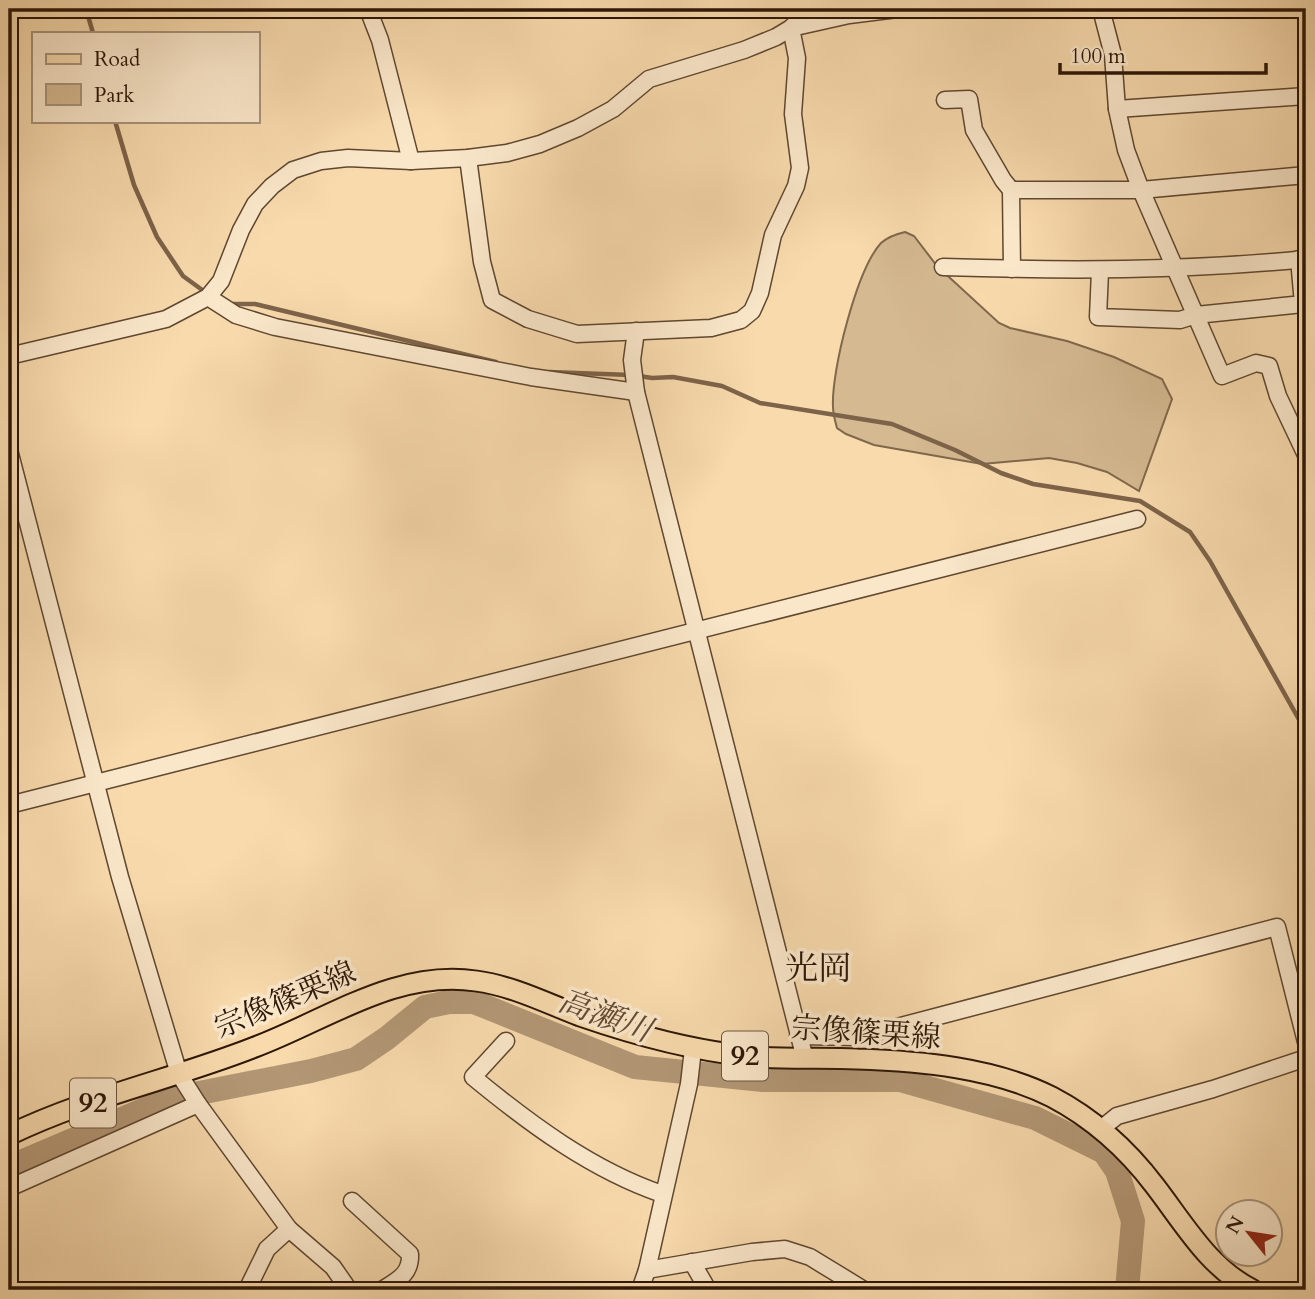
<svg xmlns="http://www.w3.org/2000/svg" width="1315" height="1299" font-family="Cardo,'Noto Serif JP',serif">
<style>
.green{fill:#d5b991;stroke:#80684c;stroke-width:2}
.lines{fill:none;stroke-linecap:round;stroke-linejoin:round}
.stream{stroke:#7d6349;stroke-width:4.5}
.river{stroke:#b39775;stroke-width:24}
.minor-casing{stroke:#5f4730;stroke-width:19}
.major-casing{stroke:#2c1607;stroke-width:23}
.minor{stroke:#fae7ca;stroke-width:16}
.major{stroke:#f8daad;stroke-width:19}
.labels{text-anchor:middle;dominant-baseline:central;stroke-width:7;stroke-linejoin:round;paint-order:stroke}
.shield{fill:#fae7ca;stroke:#6a5542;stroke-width:2}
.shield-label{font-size:28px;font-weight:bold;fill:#2c1607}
.street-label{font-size:30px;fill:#2c1607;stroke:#fae7ca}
.water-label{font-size:32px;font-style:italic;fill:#624a33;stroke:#fae7ca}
.quarter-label{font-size:33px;fill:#2c1607;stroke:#fae7ca}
</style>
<rect width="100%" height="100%" fill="#f8daad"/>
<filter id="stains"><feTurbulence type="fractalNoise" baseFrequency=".00286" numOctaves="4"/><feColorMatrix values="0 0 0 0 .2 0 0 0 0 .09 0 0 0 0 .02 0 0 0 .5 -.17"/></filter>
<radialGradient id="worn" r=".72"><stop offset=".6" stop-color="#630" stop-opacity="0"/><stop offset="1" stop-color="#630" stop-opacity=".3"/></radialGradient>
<path class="green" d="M905,232L914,236L937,266L999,323L1010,328L1067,341L1114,357L1162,379L1172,399L1139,491L1107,472L1077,463L1049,458L982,464L874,445L846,434L837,428C835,421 833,414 833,407C831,371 857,269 881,243C888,237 896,234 905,232Z"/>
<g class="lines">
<g class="stream">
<polyline points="86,9 93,33"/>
<polyline points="115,121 134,185 157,237 183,276 205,292"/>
<polyline points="228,304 255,304 496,362"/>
<polyline points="549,372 631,375"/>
<polyline points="639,376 652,378 673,377 722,386 760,403 892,424 955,450 1001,473 1033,484 1140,501 1190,532 1210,561 1306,732"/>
</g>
<polyline class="river" points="9,1167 169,1099 311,1071 356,1059 387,1038 425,1007 449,1002 474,1002 635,1067 763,1080 900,1080 1035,1118 1104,1152 1117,1171 1133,1221 1127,1290"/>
<g class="minor-casing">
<g id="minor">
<polyline points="368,9 380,40 411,161"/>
<polyline points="1101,9 1113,55 1117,109 1126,150 1141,190 1222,376 1256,363 1269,366 1278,396 1306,455"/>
<polyline points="945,100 969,99 974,130 1003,180 1011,190 1012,269"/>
<polyline points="1117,109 1306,96"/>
<polyline points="468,158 482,262 492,300 528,319 577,334 711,328 741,320 752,311 760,293 773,235 796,186 800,168 793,114 797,58 791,28 849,15 897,9"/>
<polyline points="1011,190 1141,190 1306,175"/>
<path d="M943,267C1066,271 1184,271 1306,259"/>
<polyline points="1100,271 1098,317 1180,320 1196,315 1303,304 1299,259"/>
<polyline points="208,297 236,315 275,327 531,377 636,392"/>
<polyline points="636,331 632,360 636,392 805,1059"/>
<polyline points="9,356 166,319 208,297 221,281 241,230 255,204 272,186 293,170 321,161 348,158 411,161 468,158 507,153 540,144 578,128 613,109 649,79 744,50 776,37 791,28 810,9"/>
<polyline points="9,450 120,877 179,1074 198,1104 289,1229 333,1267 349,1290"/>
<polyline points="9,805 1137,519"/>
<polyline points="798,1036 859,1037 1277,927 1306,1042"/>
<path d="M506,1041L473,1077C530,1124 592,1170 662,1194"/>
<polyline points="1102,1128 1117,1116 1213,1089 1306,1058"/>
<polyline points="9,1188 198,1104"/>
<path d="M352,1201L410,1254C411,1274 398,1280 382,1290"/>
<polyline points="692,1262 708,1290"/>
<polyline points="647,1270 752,1252 785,1249 810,1257 864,1290"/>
<polyline points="247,1290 267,1249 289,1229"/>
<polyline points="640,1290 647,1270 689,1084 693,1049"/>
</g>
</g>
<g class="major-casing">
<path id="major" d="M9,1135C87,1097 174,1079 255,1047C327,1020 396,969 476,981C513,986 546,1003 580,1016C635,1035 689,1050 747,1056C784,1060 821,1057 857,1059C921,1061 995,1068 1052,1097C1094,1119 1127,1149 1155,1186C1185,1225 1209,1268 1253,1290"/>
</g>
<use href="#minor" class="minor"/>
<use href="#major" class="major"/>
</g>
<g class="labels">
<g class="shield">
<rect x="722" y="1031.5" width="46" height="49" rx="5"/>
<rect x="70" y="1078.5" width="46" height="49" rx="5"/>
</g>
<g class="shield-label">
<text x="745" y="1056">92</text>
<text x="93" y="1103">92</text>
</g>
<g class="street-label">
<text transform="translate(285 1000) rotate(-23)">宗像篠栗線</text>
<text transform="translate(866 1033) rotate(4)">宗像篠栗線</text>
</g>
<g class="water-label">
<text transform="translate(605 1016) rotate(20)">高瀬川</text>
</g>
<g class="quarter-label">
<text x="818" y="968">光岡</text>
</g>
</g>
<rect width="1315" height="1299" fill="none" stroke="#f8daad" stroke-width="35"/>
<rect x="10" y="10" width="1294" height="1278" fill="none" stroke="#2c1607" stroke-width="3.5"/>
<rect x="18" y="18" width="1280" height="1264" fill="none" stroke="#2c1607" stroke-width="2"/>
<rect x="32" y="32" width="228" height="91" fill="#fae7ca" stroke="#a8937c" stroke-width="2"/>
<rect x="46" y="54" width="35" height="10" fill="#f8daad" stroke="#a8937c" stroke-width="2"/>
<text x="94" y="66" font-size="21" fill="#2c1607">Road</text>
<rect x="46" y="84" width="35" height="21" fill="#d5b991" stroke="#a8937c" stroke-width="2"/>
<text x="94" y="102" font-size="21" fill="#2c1607">Park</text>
<g transform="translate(1249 1233) rotate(300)"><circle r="33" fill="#fae7ca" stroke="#a8937c" stroke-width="2"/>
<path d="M0-5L12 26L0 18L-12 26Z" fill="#8f2418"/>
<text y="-10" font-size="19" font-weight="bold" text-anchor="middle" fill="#2c1607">N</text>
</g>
<path d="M1060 63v10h206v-10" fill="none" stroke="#2c1607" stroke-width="3.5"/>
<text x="1070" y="63" font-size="21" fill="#2c1607" stroke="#fae7ca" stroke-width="5" paint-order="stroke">100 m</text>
<rect width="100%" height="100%" filter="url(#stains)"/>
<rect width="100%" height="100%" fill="url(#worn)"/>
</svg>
